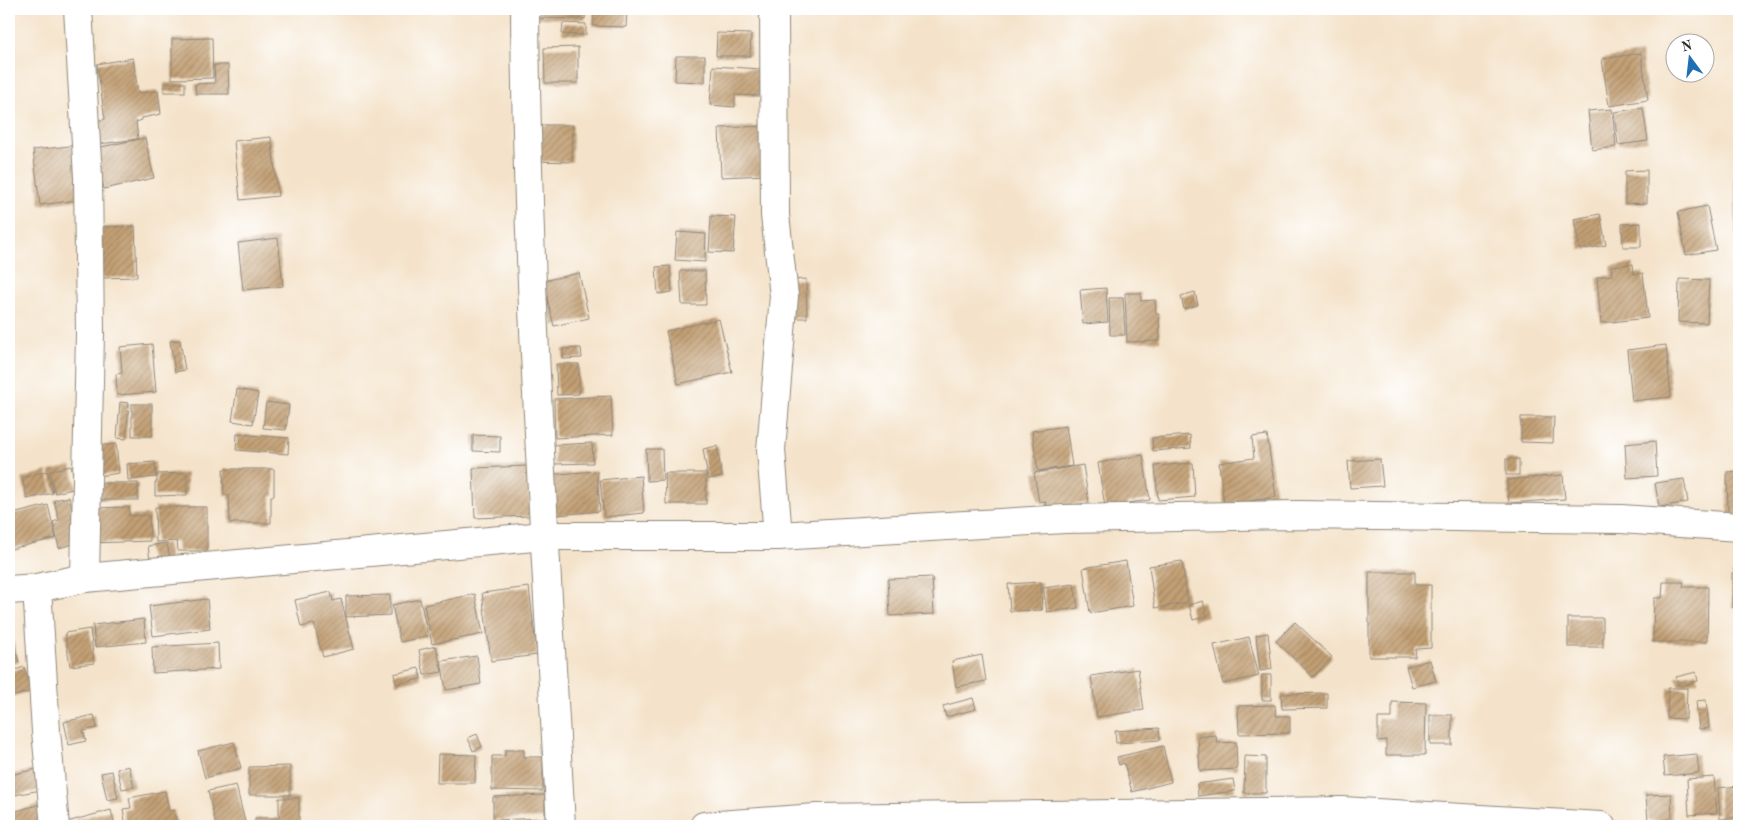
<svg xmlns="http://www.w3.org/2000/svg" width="1748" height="835" font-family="'Old Standard TT',serif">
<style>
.building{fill:url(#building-hatch)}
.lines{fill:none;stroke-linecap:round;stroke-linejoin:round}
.street-casing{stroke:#90877a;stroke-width:30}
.street{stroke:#fff;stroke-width:28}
</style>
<defs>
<pattern id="building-hatch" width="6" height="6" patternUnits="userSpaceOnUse" patternTransform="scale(1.25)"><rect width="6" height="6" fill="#c3a075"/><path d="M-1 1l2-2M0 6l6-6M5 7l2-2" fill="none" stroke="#9f8360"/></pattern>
</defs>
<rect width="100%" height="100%" fill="#fff"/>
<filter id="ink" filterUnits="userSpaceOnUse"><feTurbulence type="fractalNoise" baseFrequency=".02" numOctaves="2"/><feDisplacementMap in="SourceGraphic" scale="10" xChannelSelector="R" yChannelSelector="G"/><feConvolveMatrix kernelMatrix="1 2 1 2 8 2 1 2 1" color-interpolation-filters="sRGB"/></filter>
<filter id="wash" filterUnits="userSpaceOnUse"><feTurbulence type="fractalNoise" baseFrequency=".0096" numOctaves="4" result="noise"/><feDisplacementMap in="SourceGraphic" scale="20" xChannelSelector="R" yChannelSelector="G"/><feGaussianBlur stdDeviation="1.12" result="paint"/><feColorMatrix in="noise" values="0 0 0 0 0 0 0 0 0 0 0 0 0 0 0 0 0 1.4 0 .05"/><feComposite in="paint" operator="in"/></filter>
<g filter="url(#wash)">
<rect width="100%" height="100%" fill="#f4e3ca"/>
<g id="blocks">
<g class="building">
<polygon points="533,9 586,9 585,19 533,18"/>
<polygon points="594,9 627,9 626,27 593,26"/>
<polygon points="563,23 586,24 586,35 562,34"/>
<polygon points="717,33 751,34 750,56 716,56"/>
<polygon points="212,38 213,78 172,79 172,39"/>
<polygon points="578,47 578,83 545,83 544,48"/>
<polygon points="1641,53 1648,100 1609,106 1602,59"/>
<polygon points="676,56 705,56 705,82 675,81"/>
<polygon points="133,58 138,93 158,91 161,114 142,118 142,120 136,122 138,139 99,144 96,121 105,119 97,64"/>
<polygon points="214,65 228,65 229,94 196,94 195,84 215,83"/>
<polygon points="713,66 761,69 759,96 735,95 735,107 710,105"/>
<rect x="164" y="83" width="21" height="9"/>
<polygon points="1643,108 1648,141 1618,145 1614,112"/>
<polygon points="1612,109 1616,147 1592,150 1588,111"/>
<polygon points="536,125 573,125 572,162 535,161"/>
<polygon points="766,126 767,175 721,177 719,128"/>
<polygon points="271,137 278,196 240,200 234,141"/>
<polygon points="145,138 154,178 104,189 96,148"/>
<polygon points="79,145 85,199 40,205 33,150"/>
<polygon points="1647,170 1647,203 1625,204 1625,171"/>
<rect x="1735" y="180" width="4" height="56"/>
<polygon points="1707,206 1716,250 1686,255 1678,212"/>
<polygon points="1600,214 1606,245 1580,250 1574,219"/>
<polygon points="711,216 736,217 733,253 709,252"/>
<polygon points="1641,223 1641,247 1623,247 1622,224"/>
<polygon points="135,226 137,277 100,278 98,227"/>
<polygon points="677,232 706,234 705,262 675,260"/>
<polygon points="278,238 283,286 243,290 238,243"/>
<polygon points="1736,247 1739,247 1739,269 1735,269"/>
<polygon points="1633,264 1634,274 1643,273 1648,318 1601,323 1597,277 1612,275 1611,266"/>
<polygon points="670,266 672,292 658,294 656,267"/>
<polygon points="680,271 705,271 706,305 682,305"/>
<polygon points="579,273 589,318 554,326 543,281"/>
<polygon points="806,279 807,318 790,318 789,280"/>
<polygon points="1679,279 1709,280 1707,323 1678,322"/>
<polygon points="1106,288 1108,322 1083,324 1080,290"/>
<polygon points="1195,292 1198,305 1184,309 1181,296"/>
<polygon points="1125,293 1141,293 1141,301 1155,300 1156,314 1159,314 1160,341 1127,342"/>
<polygon points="1109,298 1123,298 1125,335 1110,335"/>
<polygon points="719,319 732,372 678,384 666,331"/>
<polygon points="180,340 185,370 175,372 170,341"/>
<polygon points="152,344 156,392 117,395 116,374 122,373 120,347"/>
<polygon points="1666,345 1671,397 1632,401 1627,350"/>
<polygon points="581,348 582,358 563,359 563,349"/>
<polygon points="556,364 579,364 579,394 557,395"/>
<polygon points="237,389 258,393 253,424 232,421"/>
<polygon points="611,396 613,435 555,438 554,399"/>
<polygon points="120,402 129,403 126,439 117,438"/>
<polygon points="266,402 289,405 286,430 263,428"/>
<rect x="132" y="404" width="20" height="32"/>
<polygon points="1521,417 1554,417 1553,443 1521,442"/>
<polygon points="1066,426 1072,466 1038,471 1032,431"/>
<polygon points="237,434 289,438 288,454 236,450"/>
<polygon points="473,435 500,436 500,452 473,451"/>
<polygon points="1190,435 1191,448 1153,451 1152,438"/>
<polygon points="1267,435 1276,497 1224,505 1219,463 1254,458 1252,437"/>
<polygon points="1655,441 1657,476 1627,478 1625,444"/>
<polygon points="592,443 593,463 554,464 554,445"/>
<polygon points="116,444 119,473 98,476 95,446"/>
<polygon points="717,446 722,477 708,479 703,449"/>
<polygon points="646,449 662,449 663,480 647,481"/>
<polygon points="1143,455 1150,500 1128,503 1129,509 1106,513 1098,463"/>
<polygon points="1380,459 1383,486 1350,488 1348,461"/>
<rect x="1506" y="459" width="13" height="16"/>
<polygon points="155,462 156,477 128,480 127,464"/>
<polygon points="1193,463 1195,497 1158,500 1155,466"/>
<polygon points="1083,465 1089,503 1071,505 1072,509 1047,512 1045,501 1039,502 1034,473"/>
<polygon points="71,466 77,488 55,493 49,471"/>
<polygon points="528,466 530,516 475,518 473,468"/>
<polygon points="223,469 274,469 274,496 271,496 271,523 230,523 229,495 224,495"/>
<polygon points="47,471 53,493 27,499 22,478"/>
<polygon points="597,471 600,511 547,516 544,475"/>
<polygon points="1739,471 1739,515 1728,515 1727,472"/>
<polygon points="187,473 187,495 155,496 155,482 157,482 157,474"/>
<polygon points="665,473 706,473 706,504 666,504"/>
<polygon points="1563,475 1565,499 1509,503 1507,480"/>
<polygon points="641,476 644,513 604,517 600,480"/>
<polygon points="1684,479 1688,502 1659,507 1655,483"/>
<rect x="96" y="483" width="42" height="17"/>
<polygon points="69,497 80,542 59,548 53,522 59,520 54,500"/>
<polygon points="48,505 56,538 11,549 9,539 9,515"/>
<polygon points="129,507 129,516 149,515 150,541 91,543 90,508"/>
<polygon points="155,507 207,507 207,551 178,551 177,541 156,542"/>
<polygon points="167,543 171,565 151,567 148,546"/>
<polygon points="1126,561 1133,606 1090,613 1083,568"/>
<polygon points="1182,561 1188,603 1155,608 1149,566"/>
<polygon points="1369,572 1415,572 1415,585 1431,585 1431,648 1416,649 1415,657 1369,657"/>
<rect x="1732" y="573" width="7" height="34"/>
<polygon points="932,577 934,614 890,616 888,579"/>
<polygon points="1041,582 1042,610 1010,611 1008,584"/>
<polygon points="1663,582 1684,582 1683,587 1708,587 1707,642 1653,642 1654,598 1662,598"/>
<polygon points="1074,584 1078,608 1047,612 1043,588"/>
<polygon points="529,587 537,655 491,661 482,593"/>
<polygon points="331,592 333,601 341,599 354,649 323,657 314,624 301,627 295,600"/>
<polygon points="475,594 483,634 432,644 424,605"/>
<polygon points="390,595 390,615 346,617 346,596"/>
<polygon points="207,599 210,629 153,636 149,606"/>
<polygon points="420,599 428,636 400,642 392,605"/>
<polygon points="1203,601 1207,616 1193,620 1189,605"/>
<rect x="1568" y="618" width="35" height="29"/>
<polygon points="144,619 146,642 95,647 93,625"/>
<polygon points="1295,622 1332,657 1313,677 1276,641"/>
<polygon points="90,629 94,663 70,666 65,633"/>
<polygon points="11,633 19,662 9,665 9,634"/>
<polygon points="1268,633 1272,669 1260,671 1256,635"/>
<polygon points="1249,637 1259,676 1223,684 1214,645"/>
<polygon points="218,643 219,669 153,673 152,647"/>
<polygon points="436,646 442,672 424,675 419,650"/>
<polygon points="982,655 986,681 956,687 952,661"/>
<polygon points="477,656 481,684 446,690 441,661"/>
<polygon points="1430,660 1436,681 1412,687 1406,667"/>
<polygon points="24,667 32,691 14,696 9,680 9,672"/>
<polygon points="419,668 421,679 396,684 394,674"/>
<polygon points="1138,669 1144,710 1097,717 1091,676"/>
<polygon points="1696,672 1698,681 1679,686 1676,677"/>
<rect x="1262" y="675" width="9" height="25"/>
<polygon points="1668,688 1687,688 1686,719 1667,718"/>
<polygon points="1327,693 1327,708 1282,709 1281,694"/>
<polygon points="973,698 976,709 946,717 943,706"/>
<polygon points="1706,700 1709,728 1699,729 1696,701"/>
<polygon points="1392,702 1426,703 1425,755 1386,755 1386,740 1378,741 1378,718 1392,718"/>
<polygon points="1275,705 1276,716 1290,716 1290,733 1239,734 1238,706"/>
<polygon points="94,715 97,728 83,731 86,741 69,745 64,722"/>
<rect x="1430" y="715" width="22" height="30"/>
<polygon points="1159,728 1160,740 1116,743 1115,731"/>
<polygon points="477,734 482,747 473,751 468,738"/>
<polygon points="1216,735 1217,743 1236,742 1237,769 1200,771 1198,737"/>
<polygon points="234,742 241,768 205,778 198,751"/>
<polygon points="1163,746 1171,782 1132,792 1124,763 1119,765 1117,757"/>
<polygon points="505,750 524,750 524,757 543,757 543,791 492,790 492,756 505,756"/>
<polygon points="438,754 476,755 475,783 437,783"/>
<polygon points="1697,754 1699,773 1665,776 1663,757"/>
<polygon points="1245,756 1266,757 1266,793 1244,793"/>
<polygon points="129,766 134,787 122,789 117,769"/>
<polygon points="290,766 290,795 249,795 249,767"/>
<polygon points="37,769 41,790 9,796 9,775"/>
<polygon points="112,771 118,798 107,800 101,773"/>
<polygon points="1714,777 1717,813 1689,815 1687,779"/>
<polygon points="1233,779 1235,791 1198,796 1197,784"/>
<polygon points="236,785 246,826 216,826 208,791"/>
<polygon points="1739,786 1739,817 1720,819 1718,788"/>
<polygon points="165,791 169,811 174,810 177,826 126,826 123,809 131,808 129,798"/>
<polygon points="1671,794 1672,819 1648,821 1646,795"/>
<polygon points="545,795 545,818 493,820 493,797"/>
<polygon points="279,798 299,798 299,826 255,826 255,818 279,818"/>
<polygon points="41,804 47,826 9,826 9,813"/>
<polygon points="111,810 115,826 64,826 63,823"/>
<polygon points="1693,819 1696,826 1681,826 1680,824"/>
</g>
</g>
</g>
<g filter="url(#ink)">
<use href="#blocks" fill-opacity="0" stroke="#90877a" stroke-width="1"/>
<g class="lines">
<g class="street-casing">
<g id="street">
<polyline points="78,9 88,177 90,333 85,578"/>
<path d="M525,9C527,281 546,554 561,826"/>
<polyline points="774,9 775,215 784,296 771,450 778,536"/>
<polyline points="37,588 46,731 55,826"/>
<polyline points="9,590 37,588 85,578 545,536 778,536 1065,519 1298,515 1621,519 1739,527"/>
<polyline points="704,826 816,818 1342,811 1601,826"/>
</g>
</g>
<use href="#street" class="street"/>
</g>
</g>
<rect width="1748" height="835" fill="none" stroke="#fff" stroke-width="30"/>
<g transform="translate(1690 58) rotate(345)"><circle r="24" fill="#ffffff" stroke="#aaaaaa"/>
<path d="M0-4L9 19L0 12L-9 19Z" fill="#1f6fb2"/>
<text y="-8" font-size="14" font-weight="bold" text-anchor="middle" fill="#2b2b2b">N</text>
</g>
</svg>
